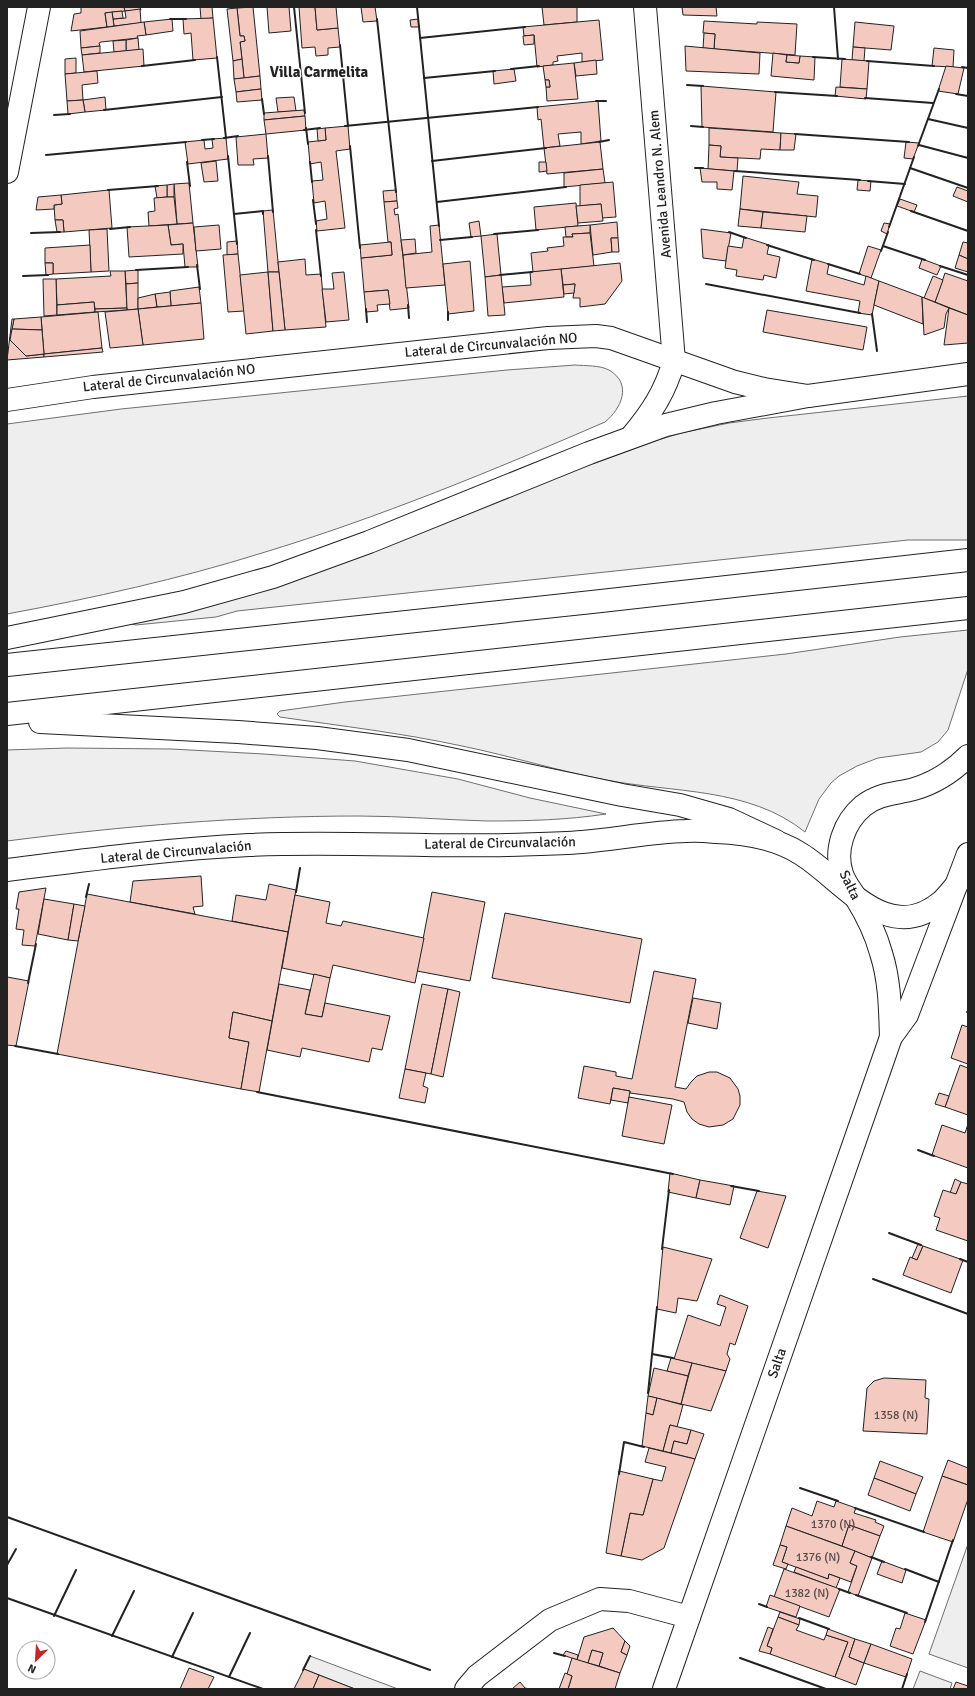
<svg xmlns="http://www.w3.org/2000/svg" width="975" height="1696" font-family="Signika,sans-serif">
<style>
.green{fill:#eee;stroke:#6f6f6f}
.building{fill:#f3c9c0;stroke:#222}
.lines{fill:none;stroke-linecap:round;stroke-linejoin:round}
.street-casing{stroke:#222;stroke-width:24}
.secondary-casing{stroke:#222;stroke-width:24}
.highway-casing{stroke:#222;stroke-width:24}
.street{stroke:#fff;stroke-width:22}
.secondary{stroke:#fff;stroke-width:22}
.highway{stroke:#fff;stroke-width:22}
.wall{stroke:#222;stroke-width:2}
.labels{text-anchor:middle;dominant-baseline:central;stroke-width:3;stroke-linejoin:round;paint-order:stroke}
.number-label{font-size:12px;fill:#564c4a}
.street-label{font-size:14px;fill:#222;stroke:#fff}
.neighbourhood-label{font-size:15px;font-weight:bold;fill:#222;stroke:#fff}
</style>
<rect width="100%" height="100%" fill="#fff"/>
<g class="green">
<path d="M575,365C586,366 599,365 609,370C633,384 621,409 605,422C494,470 378,518 262,553C179,579 93,598 7,614V424L121,409L507,370Z"/>
<polygon points="968,396 968,540 908,540 237,611 216,617 136,625 132,624 132,622 413,535 579,469 658,440 681,433 729,423 768,418"/>
<path d="M968,630V669L948,730L938,742L921,752L878,758L857,766L839,776L831,783L819,799L805,832C749,787 673,793 606,780C558,771 511,756 462,746C402,733 341,726 280,717L277,714L280,711L345,702L786,654L900,637Z"/>
<path d="M67,748L171,749L264,754L355,761L458,779L530,798L606,814C567,820 528,821 488,821C445,820 402,816 359,816C241,816 124,826 7,841V750Z"/>
<polygon points="968,1544 968,1668 929,1654"/>
<polygon points="310,1656 398,1689 355,1689 304,1669"/>
<polygon points="920,1671 952,1683 950,1689 913,1689"/>
</g>
<g class="building">
<polygon points="81,7 124,7 125,11 105,13 107,27 71,31 74,14 81,13"/>
<polygon points="124,7 140,7 141,10 125,11"/>
<polygon points="200,7 212,7 213,18 201,19"/>
<polygon points="253,7 260,76 244,78 240,42 245,41 244,36 240,36 237,8"/>
<polygon points="267,7 289,7 291,31 269,33"/>
<polygon points="299,7 315,7 317,30 338,28 340,47 328,48 328,55 316,56 315,47 302,48"/>
<polygon points="315,7 336,7 338,28 317,30"/>
<polygon points="361,7 375,7 377,21 363,22"/>
<polygon points="542,7 577,7 577,22 544,25"/>
<polygon points="682,7 716,7 717,16 683,15"/>
<polygon points="237,8 240,36 244,36 245,41 240,42 242,59 233,61 227,9"/>
<polygon points="140,9 141,23 114,26 113,19 126,18 125,11"/>
<polygon points="122,11 123,18 113,19 112,12"/>
<polygon points="112,12 114,26 107,27 105,13"/>
<polygon points="213,18 217,58 193,60 191,33 184,34 183,19"/>
<polygon points="172,19 173,31 146,35 144,22"/>
<polygon points="418,19 419,27 411,27 410,20"/>
<polygon points="599,20 603,60 582,62 582,53 557,56 558,61 553,62 553,65 537,67 534,35 524,36 523,27"/>
<polygon points="704,21 757,24 757,22 797,24 795,55 714,49 715,34 703,33"/>
<polygon points="144,22 146,35 137,36 138,38 101,42 99,43 100,46 81,48 80,31"/>
<polygon points="855,22 894,26 891,50 853,47"/>
<polygon points="704,33 715,34 714,49 703,48"/>
<polygon points="534,35 534,44 524,45 523,36"/>
<polygon points="138,38 139,50 126,51 126,40"/>
<polygon points="126,40 126,51 114,52 113,41"/>
<polygon points="100,46 100,53 82,55 81,48"/>
<polygon points="685,46 760,53 759,74 686,71"/>
<polygon points="853,47 865,48 864,61 852,60"/>
<polygon points="934,48 954,50 953,67 932,66"/>
<polygon points="143,49 144,66 84,72 82,55"/>
<polygon points="773,53 787,55 786,62 799,63 800,56 815,57 814,80 771,76"/>
<polygon points="787,55 800,56 799,63 786,62"/>
<polygon points="76,58 76,73 65,74 65,59"/>
<polygon points="242,59 244,78 234,79 233,61"/>
<polygon points="842,59 869,61 867,89 840,87"/>
<polygon points="596,60 597,74 576,76 574,63"/>
<polygon points="574,63 578,99 547,101 546,87 550,87 549,80 545,80 543,66"/>
<polygon points="946,66 964,68 958,94 938,91"/>
<polygon points="514,69 516,81 494,84 493,71"/>
<polygon points="97,71 98,83 82,85 83,100 67,101 65,74"/>
<polygon points="260,76 261,89 236,92 234,79"/>
<polygon points="545,80 549,80 550,87 546,87"/>
<polygon points="701,86 776,92 773,132 702,127"/>
<polygon points="836,87 867,89 866,99 835,96"/>
<polygon points="261,89 262,100 237,102 236,92"/>
<polygon points="105,97 106,110 85,112 83,100"/>
<polygon points="294,97 296,111 278,112 276,98"/>
<polygon points="83,100 85,112 68,114 67,101"/>
<polygon points="598,101 601,141 581,144 581,132 558,134 560,146 544,148 541,119 538,120 537,107"/>
<polygon points="304,110 305,116 264,120 264,113"/>
<polygon points="305,116 306,130 266,134 264,120"/>
<polygon points="348,126 350,149 336,151 345,228 317,231 316,221 327,219 325,201 314,203 312,181 323,180 321,162 310,164 308,142 326,140 325,128"/>
<polygon points="325,128 326,140 318,141 317,129"/>
<polygon points="709,128 781,133 780,150 761,149 760,159 720,157 721,146 709,145"/>
<polygon points="781,133 796,134 794,150 780,150"/>
<polygon points="266,134 268,158 253,159 254,165 238,165 236,137"/>
<polygon points="226,138 228,159 188,164 185,142 204,140 205,149 213,148 212,139"/>
<polygon points="600,142 603,169 547,174 544,148"/>
<polygon points="906,142 919,143 913,159 904,158"/>
<polygon points="709,145 721,146 720,157 738,158 737,171 708,169"/>
<polygon points="216,161 218,181 204,182 201,163"/>
<polygon points="539,162 546,162 547,171 539,172"/>
<polygon points="700,168 734,171 732,190 717,189 717,182 702,182"/>
<polygon points="603,169 605,183 564,187 564,173"/>
<polygon points="743,176 799,182 797,194 818,196 816,217 740,209"/>
<polygon points="858,180 871,181 870,191 857,190"/>
<polygon points="613,182 616,217 602,218 601,204 580,206 580,185"/>
<polygon points="189,183 193,223 177,224 174,184"/>
<polygon points="174,184 174,197 167,197 167,185"/>
<polygon points="167,185 167,197 157,198 155,186"/>
<polygon points="957,187 968,191 968,202 953,196"/>
<polygon points="109,190 112,228 64,232 63,220 55,220 54,205 62,204 61,195"/>
<polygon points="396,190 397,201 384,202 383,191"/>
<polygon points="61,195 62,204 54,205 54,209 36,210 38,197"/>
<polygon points="167,197 174,197 177,224 149,226 148,212 155,211 154,198"/>
<polygon points="900,199 917,205 914,212 897,206"/>
<polygon points="397,201 398,208 394,209 395,215 398,214 409,308 390,310 388,290 364,292 361,258 392,255 391,242 388,242 384,202"/>
<polygon points="576,203 578,226 536,230 534,207"/>
<polygon points="601,204 603,221 578,223 576,206"/>
<polygon points="740,209 763,212 761,228 738,226"/>
<polygon points="273,210 279,272 268,272 263,211"/>
<polygon points="763,212 807,216 805,232 761,228"/>
<polygon points="55,220 63,220 64,232 57,232"/>
<polygon points="479,221 481,236 471,237 469,223"/>
<polygon points="617,222 618,238 611,238 612,252 593,255 590,225"/>
<polygon points="193,223 198,267 185,267 183,244 171,245 168,225"/>
<polygon points="884,223 890,224 887,234 881,231"/>
<polygon points="168,225 171,245 183,244 183,254 129,257 127,227"/>
<polygon points="219,225 221,249 196,251 194,227"/>
<polygon points="439,225 445,285 406,288 403,255 432,252 430,226"/>
<polygon points="590,225 590,233 572,234 573,237 566,237 565,227"/>
<polygon points="107,229 109,271 91,272 89,230"/>
<polygon points="701,229 731,233 726,261 703,258"/>
<polygon points="590,233 594,266 533,272 531,253 548,251 547,248 564,246 563,237 573,237 572,234"/>
<polygon points="497,234 501,275 485,277 481,236"/>
<polygon points="744,237 769,245 767,254 780,257 776,278 764,275 763,280 736,276 737,270 725,268 728,246 742,248"/>
<polygon points="611,238 618,238 619,252 612,252"/>
<polygon points="415,239 416,253 403,255 401,240"/>
<polygon points="237,241 238,254 227,255 227,242"/>
<polygon points="391,242 392,255 361,258 360,245"/>
<polygon points="963,242 968,243 968,259 959,255"/>
<polygon points="90,245 91,272 53,274 53,263 45,263 45,248"/>
<polygon points="868,246 881,250 871,278 859,274"/>
<polygon points="238,254 244,311 228,312 223,255"/>
<polygon points="959,255 968,259 968,272 955,268"/>
<polygon points="305,259 306,275 321,274 326,327 285,330 278,262"/>
<polygon points="812,259 829,264 827,274 864,285 866,276 879,281 872,315 858,313 860,301 806,291"/>
<polygon points="922,259 941,266 937,275 919,268"/>
<polygon points="470,261 474,311 448,314 443,264"/>
<polygon points="45,263 53,263 53,274 46,275"/>
<polygon points="620,263 622,281 605,304 580,307 580,298 573,298 575,284 563,285 561,269"/>
<polygon points="561,269 564,297 504,303 502,287 531,285 530,272"/>
<polygon points="138,270 138,283 126,284 125,271"/>
<polygon points="110,271 125,271 127,308 95,309 94,302 57,305 56,279 111,276"/>
<polygon points="268,272 273,331 246,334 240,275"/>
<polygon points="268,272 279,272 285,330 273,331"/>
<polygon points="344,272 349,320 326,322 322,289 334,289 332,273"/>
<polygon points="945,273 968,281 968,315 935,302"/>
<polygon points="501,275 505,315 488,316 485,277"/>
<polygon points="933,276 943,280 935,302 924,298"/>
<polygon points="43,279 56,279 57,315 44,316"/>
<polygon points="879,281 922,297 923,324 874,305"/>
<polygon points="138,283 138,309 127,310 126,284"/>
<polygon points="575,284 574,293 564,294 563,285"/>
<polygon points="199,287 201,303 171,306 170,291"/>
<polygon points="388,290 390,304 377,305 378,311 366,312 364,292"/>
<polygon points="170,292 171,306 157,307 155,294"/>
<polygon points="155,294 157,307 138,309 138,298"/>
<polygon points="922,297 949,308 946,314 944,328 924,335"/>
<polygon points="94,302 95,312 57,315 57,305"/>
<polygon points="201,303 204,339 143,345 138,309"/>
<polygon points="127,308 127,310 95,312 95,309"/>
<polygon points="949,308 968,315 968,343 944,345"/>
<polygon points="138,309 143,345 110,348 105,312"/>
<polygon points="767,310 867,327 863,350 763,332"/>
<polygon points="98,312 102,348 44,354 41,317"/>
<polygon points="41,317 42,330 12,329 14,319"/>
<polygon points="12,319 14,319 10,340 26,356 44,354 44,357 7,360"/>
<polygon points="12,329 42,330 44,354 26,356 10,340"/>
<polygon points="102,348 103,352 44,357 44,354"/>
<polygon points="201,876 203,906 193,907 195,914 130,902 133,881"/>
<polygon points="269,884 296,890 288,932 232,921 236,895 266,900"/>
<polygon points="46,888 35,946 22,945 24,930 16,929 19,909 16,909 19,892"/>
<polygon points="432,892 485,902 470,981 417,971"/>
<polygon points="87,894 288,932 272,1021 233,1012 229,1038 249,1042 241,1089 57,1054"/>
<polygon points="295,895 330,902 326,923 341,926 343,921 424,938 415,983 333,965 330,978 282,968"/>
<polygon points="44,899 74,904 68,940 38,934"/>
<polygon points="74,904 85,906 78,941 68,940"/>
<polygon points="505,913 642,939 630,1003 492,978"/>
<polygon points="654,971 696,979 675,1087 686,1089 691,1082 697,1076 709,1072 717,1072 730,1078 738,1089 740,1096 740,1105 733,1119 723,1125 709,1127 699,1124 692,1119 687,1112 684,1102 673,1099 630,1093 630,1091 613,1088 610,1104 578,1098 584,1066 616,1072 616,1076 632,1079"/>
<polygon points="314,974 330,978 322,1017 305,1014"/>
<polygon points="7,977 29,981 16,1046 7,1045"/>
<polygon points="279,984 310,990 305,1014 322,1017 325,1003 390,1016 382,1050 372,1048 369,1062 302,1048 300,1057 267,1050"/>
<polygon points="422,984 448,989 431,1074 405,1069"/>
<polygon points="448,989 460,992 443,1077 431,1074"/>
<polygon points="693,998 721,1003 717,1029 688,1023"/>
<polygon points="233,1012 272,1021 259,1092 241,1089 249,1042 229,1038"/>
<polygon points="962,1025 968,1027 968,1064 951,1058"/>
<polygon points="960,1065 968,1068 968,1115 945,1107"/>
<polygon points="405,1069 426,1073 423,1086 428,1088 425,1103 399,1098"/>
<polygon points="613,1088 630,1091 628,1103 611,1100"/>
<polygon points="939,1093 949,1096 945,1107 935,1104"/>
<polygon points="629,1097 672,1105 664,1144 622,1136"/>
<polygon points="968,1124 968,1168 932,1155 942,1125 965,1133"/>
<polygon points="670,1173 700,1180 696,1198 668,1192"/>
<polygon points="955,1179 961,1182 956,1194 950,1193"/>
<polygon points="700,1180 734,1186 730,1205 696,1198"/>
<polygon points="961,1182 968,1184 968,1241 936,1230 940,1218 934,1216 943,1190 956,1194"/>
<polygon points="757,1191 786,1196 768,1248 740,1238"/>
<polygon points="918,1244 923,1246 917,1260 912,1258"/>
<polygon points="923,1246 963,1260 951,1293 903,1275 910,1257 917,1260"/>
<polygon points="663,1247 712,1259 697,1301 678,1298 676,1313 657,1309"/>
<polygon points="720,1295 748,1306 735,1345 730,1343 727,1354 730,1359 726,1371 674,1359 688,1315 720,1326 726,1307 717,1304"/>
<polygon points="671,1358 692,1363 688,1376 667,1371"/>
<polygon points="692,1363 726,1371 711,1411 681,1404"/>
<polygon points="654,1368 688,1376 681,1404 648,1396"/>
<polygon points="884,1378 926,1380 925,1398 929,1399 927,1434 863,1431 867,1388 874,1381"/>
<polygon points="648,1396 657,1398 653,1415 646,1413"/>
<polygon points="657,1398 683,1405 677,1427 670,1425 663,1451 642,1446 646,1413 653,1415"/>
<polygon points="670,1425 691,1430 687,1444 674,1441 671,1453 663,1451"/>
<polygon points="691,1430 704,1434 695,1459 671,1453 674,1441 687,1444"/>
<polygon points="649,1448 695,1459 664,1548 642,1560 621,1556 630,1513 643,1515 653,1479 662,1481 666,1467 645,1462"/>
<polygon points="948,1460 968,1468 968,1485 942,1476"/>
<polygon points="880,1461 923,1477 916,1494 874,1478"/>
<polygon points="619,1471 653,1479 643,1515 630,1513 621,1556 606,1553"/>
<polygon points="942,1476 968,1485 968,1499 953,1542 923,1532"/>
<polygon points="874,1478 916,1494 910,1511 868,1495"/>
<polygon points="817,1501 834,1507 836,1501 856,1508 854,1513 876,1520 875,1522 884,1526 880,1536 849,1525 842,1546 786,1526 792,1508 812,1516"/>
<polygon points="849,1525 880,1536 872,1558 842,1546"/>
<polygon points="786,1526 855,1551 850,1563 857,1566 851,1582 829,1574 828,1579 782,1562 787,1547 780,1545"/>
<polygon points="780,1545 787,1547 782,1562 788,1564 786,1569 773,1565"/>
<polygon points="855,1551 872,1558 858,1596 848,1592 857,1566 850,1563"/>
<polygon points="882,1561 906,1570 902,1583 877,1574"/>
<polygon points="796,1567 828,1579 829,1574 840,1578 836,1588 794,1572"/>
<polygon points="784,1569 840,1589 829,1617 774,1597"/>
<polygon points="770,1595 800,1606 796,1617 766,1607"/>
<polygon points="780,1612 800,1619 799,1625 778,1617"/>
<polygon points="905,1613 926,1620 913,1654 890,1646 896,1628 900,1629"/>
<polygon points="778,1617 799,1625 796,1630 824,1640 826,1635 848,1642 835,1677 770,1654 772,1648 767,1646"/>
<polygon points="768,1627 773,1629 767,1646 772,1648 770,1654 759,1651"/>
<polygon points="613,1628 625,1641 621,1652 627,1655 620,1673 599,1666 603,1653 592,1650 588,1663 577,1660 584,1637"/>
<polygon points="828,1629 855,1639 849,1657 864,1663 856,1685 835,1677 848,1642 826,1635"/>
<polygon points="855,1639 871,1644 864,1663 849,1657"/>
<polygon points="625,1641 630,1646 627,1655 621,1652"/>
<polygon points="871,1644 912,1659 906,1677 864,1663"/>
<polygon points="592,1650 603,1653 599,1666 588,1663"/>
<polygon points="566,1651 578,1655 577,1660 563,1655"/>
<polygon points="572,1658 620,1673 615,1689 568,1689 572,1676 567,1674"/>
<polygon points="189,1668 214,1677 208,1689 180,1689"/>
<polygon points="304,1669 319,1675 313,1689 294,1689"/>
<polygon points="565,1673 572,1676 568,1689 559,1689"/>
<polygon points="319,1675 355,1689 313,1689"/>
<polygon points="520,1682 525,1688 529,1689 512,1689"/>
<polygon points="956,1682 968,1686 968,1689 953,1689"/>
</g>
<g class="lines">
<g class="street-casing">
<g id="street">
<polyline points="7,172 39,7"/>
<polyline points="466,1689 477,1676 550,1620 600,1599 629,1601 689,1617"/>
</g>
</g>
<g class="secondary-casing">
<g id="secondary">
<polyline points="645,7 674,361"/>
<polyline points="7,400 93,387 548,338 596,336 611,338 735,382 764,389 808,396 968,374"/>
<path d="M7,870C87,860 168,849 249,845C335,841 421,847 507,845C532,844 557,844 582,842C617,839 651,832 686,831C696,830 706,831 716,832C745,833 776,838 801,854C843,880 887,947 941,902C947,897 952,890 957,884"/>
<path d="M891,1037C890,1009 890,981 881,953C876,935 866,914 856,898C851,890 845,883 842,874C834,850 844,822 863,806C879,793 896,794 914,789C935,783 953,771 968,756"/>
<polyline points="664,1689 891,1037 907,1015 968,854"/>
</g>
</g>
<g class="highway-casing">
<g id="highway">
<path d="M631,437C652,412 665,392 674,361"/>
<polyline points="7,638 184,602 273,577 369,542 589,453 666,425 716,413 808,396"/>
<polyline points="7,665 592,602 968,560"/>
<polyline points="7,714 968,608"/>
<polyline points="40,722 238,732 317,738 408,750 622,795 680,805 729,819 776,841"/>
</g>
</g>
<use href="#street" class="street"/>
<use href="#secondary" class="secondary"/>
<use href="#highway" class="highway"/>
<g class="wall">
<polyline points="294,7 305,113"/>
<polyline points="417,7 439,226"/>
<polyline points="834,7 838,59"/>
<polyline points="170,19 186,19"/>
<polyline points="377,19 396,192"/>
<polyline points="420,38 525,27"/>
<polyline points="340,45 348,126"/>
<polyline points="217,57 226,138"/>
<polyline points="813,57 845,59"/>
<polyline points="867,61 934,66"/>
<polyline points="142,66 195,60"/>
<polyline points="962,67 968,68"/>
<polyline points="511,69 539,66"/>
<polyline points="424,78 495,71"/>
<polyline points="687,85 703,86"/>
<polyline points="775,92 837,96"/>
<polyline points="956,94 968,96"/>
<polyline points="865,98 933,103"/>
<polyline points="262,99 264,114"/>
<polyline points="596,101 606,101"/>
<polyline points="104,110 222,97"/>
<polyline points="54,115 70,114"/>
<polyline points="928,119 968,128"/>
<polyline points="345,126 538,107"/>
<polyline points="691,126 703,127"/>
<polyline points="306,128 308,144"/>
<polyline points="304,130 320,128"/>
<polyline points="795,134 909,142"/>
<polyline points="224,138 238,136"/>
<polyline points="202,140 214,139"/>
<polyline points="599,142 609,140"/>
<polyline points="919,145 968,158"/>
<polyline points="350,146 360,248"/>
<polyline points="918,146 939,89"/>
<polyline points="46,155 186,142"/>
<polyline points="228,156 237,244"/>
<polyline points="268,156 273,212"/>
<polyline points="432,161 546,148"/>
<polyline points="187,162 190,186"/>
<polyline points="310,162 312,182"/>
<polyline points="695,168 703,168"/>
<polyline points="910,168 968,188"/>
<polyline points="735,171 860,180"/>
<polyline points="868,181 905,184"/>
<polyline points="108,190 158,186"/>
<polyline points="313,200 316,224"/>
<polyline points="437,202 566,187"/>
<polyline points="911,211 968,231"/>
<polyline points="234,214 263,211 263,214"/>
<polyline points="889,227 914,157"/>
<polyline points="110,229 130,227"/>
<polyline points="316,230 321,276"/>
<polyline points="729,232 746,238"/>
<polyline points="31,233 60,232"/>
<polyline points="494,234 538,230"/>
<polyline points="440,240 472,237"/>
<polyline points="767,245 814,260"/>
<polyline points="883,246 925,260"/>
<polyline points="881,251 888,232"/>
<polyline points="828,264 860,274"/>
<polyline points="197,265 200,289"/>
<polyline points="940,266 968,275"/>
<polyline points="136,270 188,267"/>
<polyline points="500,275 532,272"/>
<polyline points="23,276 48,275"/>
<polyline points="706,284 860,313"/>
<polyline points="408,305 409,318"/>
<polyline points="366,309 367,322"/>
<polyline points="448,312 448,320"/>
<polyline points="872,314 877,351"/>
<polyline points="296,892 300,868"/>
<polyline points="86,897 89,884"/>
<polyline points="28,983 36,944"/>
<polyline points="967,1012 968,1012"/>
<polyline points="15,1046 58,1054"/>
<polyline points="257,1092 673,1174"/>
<polyline points="918,1150 934,1156"/>
<polyline points="731,1186 759,1191"/>
<polyline points="889,1233 921,1245"/>
<polyline points="662,1249 669,1190"/>
<polyline points="960,1259 968,1262"/>
<polyline points="873,1279 968,1314"/>
<polyline points="652,1354 673,1358"/>
<polyline points="648,1393 657,1307"/>
<polyline points="619,1474 624,1442 644,1447"/>
<polyline points="800,1488 838,1501"/>
<polyline points="855,1508 924,1532"/>
<polyline points="7,1517 430,1670"/>
<polyline points="871,1557 884,1562"/>
<polyline points="7,1565 16,1549"/>
<polyline points="905,1569 939,1582"/>
<polyline points="839,1589 850,1593"/>
<polyline points="856,1595 907,1613"/>
<polyline points="7,1598 263,1689"/>
<polyline points="759,1604 767,1607"/>
<polyline points="54,1616 76,1570"/>
<polyline points="799,1618 829,1629"/>
<polyline points="925,1622 953,1540"/>
<polyline points="112,1636 134,1591"/>
<polyline points="554,1653 565,1656"/>
<polyline points="172,1657 193,1613"/>
<polyline points="740,1658 826,1689"/>
<polyline points="303,1670 310,1656"/>
<polyline points="229,1677 250,1633"/>
<polyline points="902,1689 907,1674"/>
</g>
</g>
<g class="labels">
<g class="number-label">
<text x="896" y="1415">1358 (N)</text>
<text x="833" y="1524">1370 (N)</text>
<text x="818" y="1557">1376 (N)</text>
<text x="807" y="1593">1382 (N)</text>
</g>
<g class="street-label">
<text transform="translate(660 184) rotate(-95)">Avenida Leandro N. Alem</text>
<text transform="translate(491 345) rotate(-5)">Lateral de Circunvalación NO</text>
<text transform="translate(169 378) rotate(-6)">Lateral de Circunvalación NO</text>
<text transform="translate(500 843) rotate(-1)">Lateral de Circunvalación</text>
<text transform="translate(176 852) rotate(-5)">Lateral de Circunvalación</text>
<text transform="translate(850 885) rotate(64)">Salta</text>
<text transform="translate(777 1363) rotate(-71)">Salta</text>
</g>
<g class="neighbourhood-label">
<text x="319" y="72">Villa Carmelita</text>
</g>
</g>
<rect width="975" height="1696" fill="none" stroke="#222222" stroke-width="16"/>
<g transform="translate(36 1660) rotate(205)"><circle r="19" fill="#ffffff" stroke="#a7a7a7"/>
<path d="M0-3L7 15L0 10L-7 15Z" fill="#c62828"/>
<text y="-6" font-size="11" font-weight="bold" text-anchor="middle" fill="#222222">N</text>
</g>
</svg>
